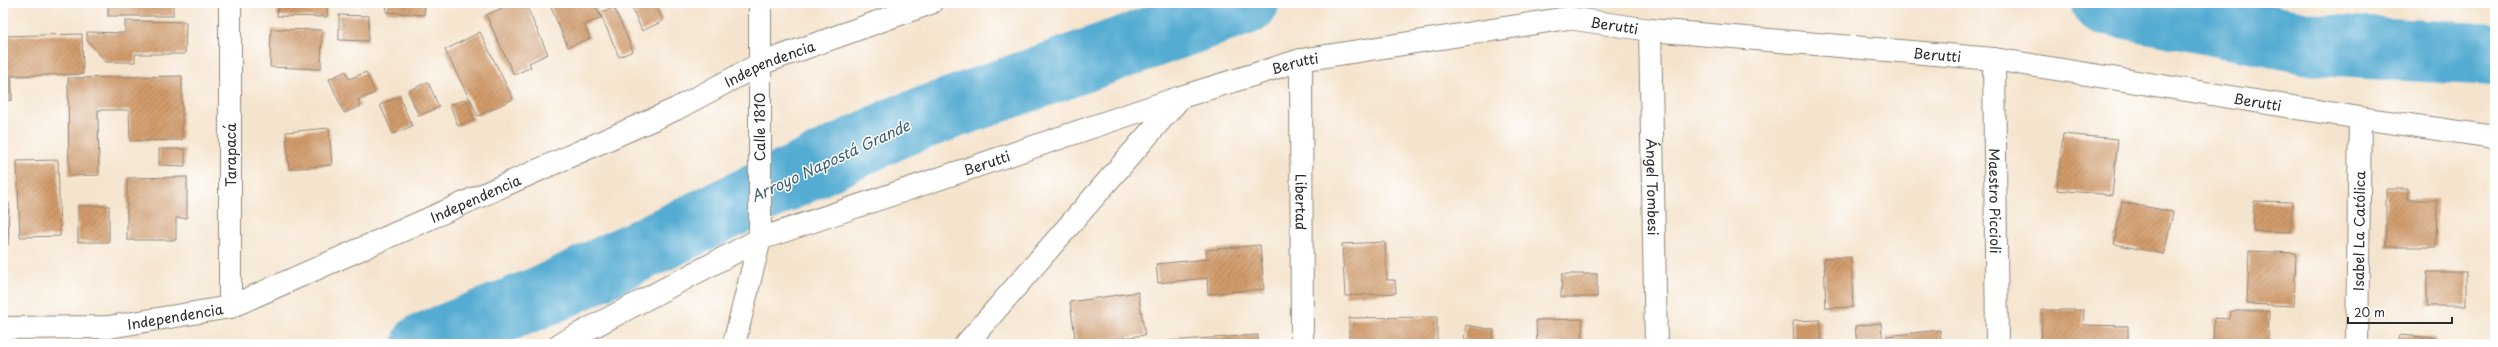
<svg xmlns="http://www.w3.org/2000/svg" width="2498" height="347" font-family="'Playpen Sans',sans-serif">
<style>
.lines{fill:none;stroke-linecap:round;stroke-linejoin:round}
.river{stroke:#55acd2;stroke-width:62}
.building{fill:url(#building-hatch)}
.minor-casing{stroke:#90887c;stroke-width:24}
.minor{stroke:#fff;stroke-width:22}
.labels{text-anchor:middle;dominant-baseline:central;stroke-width:3;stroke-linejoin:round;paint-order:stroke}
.street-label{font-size:14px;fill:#2b2b2b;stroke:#fff}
.water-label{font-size:15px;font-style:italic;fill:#3c5f6e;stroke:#fff}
</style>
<defs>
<pattern id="building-hatch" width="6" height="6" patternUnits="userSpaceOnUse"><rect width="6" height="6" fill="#d19b6a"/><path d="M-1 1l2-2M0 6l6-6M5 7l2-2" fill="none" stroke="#aa7f57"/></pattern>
</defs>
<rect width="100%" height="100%" fill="#fff"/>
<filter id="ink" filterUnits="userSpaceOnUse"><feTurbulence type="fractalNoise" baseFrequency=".025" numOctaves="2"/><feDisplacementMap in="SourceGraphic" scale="8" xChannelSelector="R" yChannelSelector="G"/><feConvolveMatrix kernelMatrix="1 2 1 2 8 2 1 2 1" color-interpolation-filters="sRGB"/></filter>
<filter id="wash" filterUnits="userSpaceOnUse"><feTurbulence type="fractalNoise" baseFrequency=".012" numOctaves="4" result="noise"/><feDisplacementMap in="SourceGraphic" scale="16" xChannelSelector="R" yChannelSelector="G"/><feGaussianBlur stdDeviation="0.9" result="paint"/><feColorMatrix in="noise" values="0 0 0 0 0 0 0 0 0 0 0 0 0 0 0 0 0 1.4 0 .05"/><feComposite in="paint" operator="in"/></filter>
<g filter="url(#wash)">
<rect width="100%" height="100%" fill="#f5e4cd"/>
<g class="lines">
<g class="river">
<polyline points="2102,3 2317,45 2495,55"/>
<polyline points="423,344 548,294 898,127 1248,3"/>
</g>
</g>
<g id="blocks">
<g class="building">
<rect x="108" y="3" width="65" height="13"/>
<polygon points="278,3 327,3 327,17 277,16"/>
<polygon points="387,3 425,3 424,15 386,12"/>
<polygon points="513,3 525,3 548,54 529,63 531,67 514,75 486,15"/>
<polygon points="549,3 594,3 601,18 584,25 590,38 568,47"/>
<polygon points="630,3 655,3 663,21 642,31"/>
<polygon points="614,7 633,51 619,57 600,13"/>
<polygon points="339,15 369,16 368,41 339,40"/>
<polygon points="125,21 186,22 185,54 135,54 135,62 106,62 87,40 87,32 125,33"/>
<polygon points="271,29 322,30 321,69 270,67"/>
<polygon points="480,32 513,99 478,116 445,50"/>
<polygon points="82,34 83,74 11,76 12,100 3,101 3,36"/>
<polygon points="346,71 349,79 366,72 375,93 358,100 361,106 344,113 329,79"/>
<polygon points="182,76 182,140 130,141 129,110 98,110 99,175 69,176 68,78"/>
<polygon points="428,82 439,107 419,116 408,91"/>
<polygon points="399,96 412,126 393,134 380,105"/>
<polygon points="466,99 474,120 458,126 450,105"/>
<polygon points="329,128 332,165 289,169 286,132"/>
<polygon points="2063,134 2118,139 2112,195 2057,190"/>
<polygon points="159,149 185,149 185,166 159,165"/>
<polygon points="58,160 60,236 20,237 17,161"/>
<polygon points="187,177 187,218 176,218 176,240 127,240 127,178"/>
<polygon points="2386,189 2408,189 2408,200 2437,200 2436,247 2386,247"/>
<polygon points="2254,201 2292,202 2291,232 2253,231"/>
<polygon points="2122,202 2173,212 2164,254 2114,244"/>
<polygon points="3,203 9,203 8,245 3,245"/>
<rect x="78" y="206" width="31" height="36"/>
<polygon points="1385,242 1387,280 1395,280 1396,293 1345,296 1342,244"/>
<polygon points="1260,245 1264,289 1208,294 1207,278 1158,283 1156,264 1207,259 1206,250"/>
<polygon points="2249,251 2296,253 2294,306 2247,304"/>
<polygon points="1851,257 1853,307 1826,308 1824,258"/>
<rect x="2427" y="272" width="39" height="34"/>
<polygon points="1562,274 1597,274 1597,297 1561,297"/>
<polygon points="1138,292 1145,335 1076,344 1070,302"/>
<polygon points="2042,310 2084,310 2083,325 2128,326 2128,344 2041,344"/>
<polygon points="2231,311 2269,311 2268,344 2230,344 2230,340 2213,340 2214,318 2230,319"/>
<polygon points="1437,317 1437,344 1349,344 1349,318"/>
<polygon points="1582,319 1583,344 1537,344 1536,320"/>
<polygon points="1820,320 1822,344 1794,344 1793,321"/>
<polygon points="1881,323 1883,344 1857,344 1855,326"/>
<polygon points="1466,325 1494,330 1492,344 1464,340"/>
<polygon points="1940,330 1941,344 1887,344 1886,336"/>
<polygon points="1258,335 1258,344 1166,344 1166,341"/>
<polygon points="2400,335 2436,338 2436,344 2398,344"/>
</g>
</g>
</g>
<g filter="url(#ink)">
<use href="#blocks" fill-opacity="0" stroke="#90887c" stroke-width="1"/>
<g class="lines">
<g class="minor-casing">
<g id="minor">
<polyline points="230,3 230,307"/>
<path id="s1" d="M1650,30L1656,344"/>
<path id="s2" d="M1994,59L1997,344"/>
<path id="s3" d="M1301,60L1302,344"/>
<path id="s4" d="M3,328L109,327L230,307L676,109L760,64L931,3"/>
<path id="s5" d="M560,344L760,239L1181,97L1301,60L1568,18L1650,30L1994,59L2360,118L2495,137"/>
<polyline points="734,344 760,239 760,3"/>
<polyline points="966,344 1180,98"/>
<path id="s6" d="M2357,344L2360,118"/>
</g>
</g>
<use href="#minor" class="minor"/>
</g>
</g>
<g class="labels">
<g class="street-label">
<text stroke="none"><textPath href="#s5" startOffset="1113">Berutti</textPath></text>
<text stroke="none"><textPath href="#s5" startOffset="1437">Berutti</textPath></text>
<text stroke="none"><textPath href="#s5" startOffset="789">Berutti</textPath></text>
<text stroke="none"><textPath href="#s4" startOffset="821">Independencia</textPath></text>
<text stroke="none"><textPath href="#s5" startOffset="1761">Berutti</textPath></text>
<text transform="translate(759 127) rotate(-90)">Calle 1810</text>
<text transform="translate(230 155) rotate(-90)">Tarapacá</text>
<text stroke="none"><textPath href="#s5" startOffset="465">Berutti</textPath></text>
<text stroke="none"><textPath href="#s1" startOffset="157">Ángel Tombesi</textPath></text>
<text stroke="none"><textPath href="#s4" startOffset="497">Independencia</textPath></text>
<text stroke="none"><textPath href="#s2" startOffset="142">Maestro Piccioli</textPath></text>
<text stroke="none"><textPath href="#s3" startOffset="142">Libertad</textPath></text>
<text stroke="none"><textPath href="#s6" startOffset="113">Isabel La Católica</textPath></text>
<text stroke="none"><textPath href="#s4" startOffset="173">Independencia</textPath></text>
</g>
<g class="water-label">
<text transform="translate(830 160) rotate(-25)">Arroyo Napostá Grande</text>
</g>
</g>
<rect width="2498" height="347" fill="none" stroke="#fff" stroke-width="16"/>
<path d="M2348 317v6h104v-6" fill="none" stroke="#2b2b2b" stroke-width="2"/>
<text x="2354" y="317" font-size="12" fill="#2b2b2b" stroke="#ffffff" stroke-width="3" paint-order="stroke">20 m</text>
</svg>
